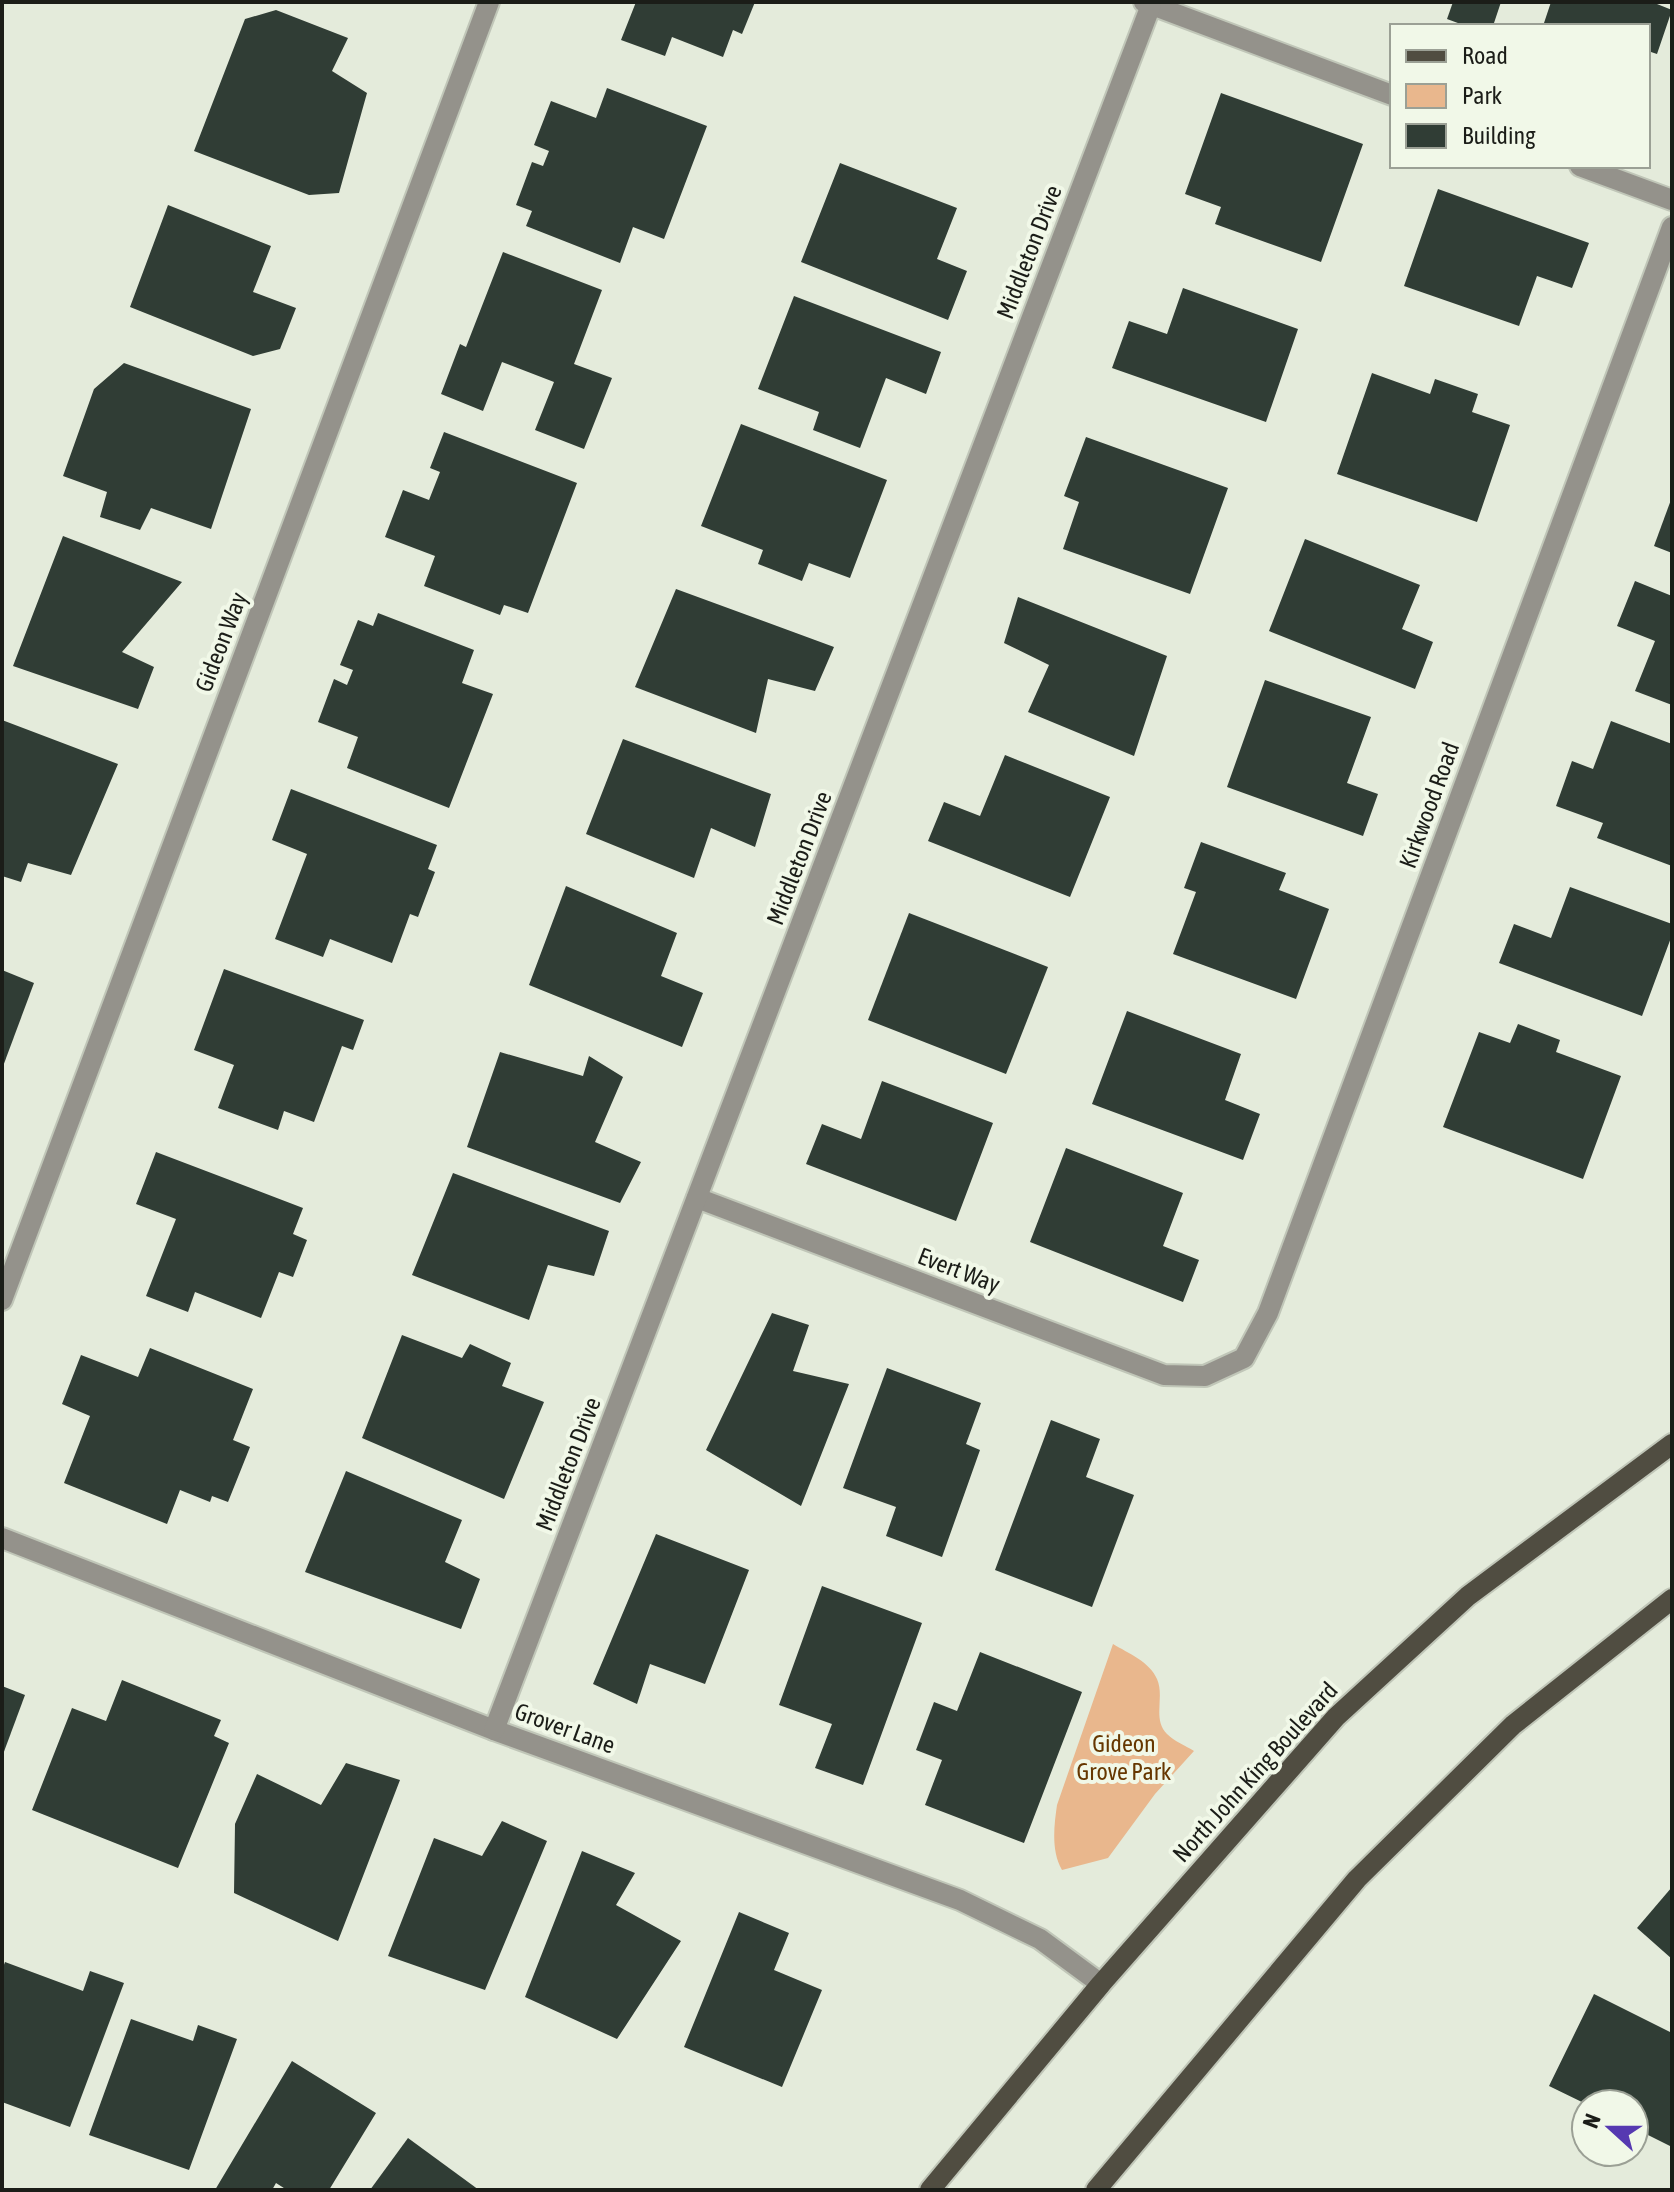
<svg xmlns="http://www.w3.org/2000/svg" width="1674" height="2192" font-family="'Asap Condensed',sans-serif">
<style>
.green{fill:#e9b78d}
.building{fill:#303d35}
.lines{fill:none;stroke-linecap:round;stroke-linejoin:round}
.street-casing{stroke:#c0c6b8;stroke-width:24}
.primary-casing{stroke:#c0c6b8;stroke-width:24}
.street{stroke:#94928b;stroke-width:20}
.primary{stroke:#504d41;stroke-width:20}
.labels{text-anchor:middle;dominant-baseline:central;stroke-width:8;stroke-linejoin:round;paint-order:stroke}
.street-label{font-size:24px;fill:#1b1d18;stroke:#f1f8e8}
.park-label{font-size:24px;fill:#663700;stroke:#f1f8e8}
</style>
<rect width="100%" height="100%" fill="#e4ebdb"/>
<path class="green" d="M1113,1644C1128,1653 1150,1662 1157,1679C1165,1697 1152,1719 1167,1734C1174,1741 1186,1746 1194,1751L1155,1794L1108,1858L1062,1870C1051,1851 1054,1826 1057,1805Z"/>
<g class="building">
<polygon points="636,2 755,2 742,34 733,30 723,57 672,37 665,56 621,40"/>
<polygon points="1453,2 1501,2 1493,26 1466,26 1447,19"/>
<polygon points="1551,2 1658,2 1657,4 1672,10 1657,54 1648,51 1648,26 1543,26"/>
<polygon points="276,10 348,38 332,71 367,93 339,193 309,195 194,151 245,19"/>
<polygon points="607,88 707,126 664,239 633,227 620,263 526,226 532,211 516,205 532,162 543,166 549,151 534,145 551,101 596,118"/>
<polygon points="1221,93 1363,144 1321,262 1215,224 1221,207 1185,194"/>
<polygon points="840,163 957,208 937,259 967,271 948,320 801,262"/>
<polygon points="1438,189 1589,243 1572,288 1537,276 1519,326 1404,286"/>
<polygon points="168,205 271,246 253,292 296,308 280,349 253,356 130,307"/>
<polygon points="503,252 602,290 574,364 612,378 584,449 535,430 554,382 502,362 483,411 441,394 460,344 466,347"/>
<polygon points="1183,288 1298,329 1266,422 1112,368 1129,321 1167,334"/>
<polygon points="794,296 941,352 926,394 886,378 860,448 813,430 819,412 758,389"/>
<polygon points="124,363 251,409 211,529 151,508 140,530 100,517 107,492 63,476 94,389"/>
<polygon points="1372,373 1430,394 1435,379 1478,394 1472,412 1510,425 1477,522 1337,474"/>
<polygon points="741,424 887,480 850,578 809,563 802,581 758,564 763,550 701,526"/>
<polygon points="444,432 577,483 528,613 504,605 500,615 424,586 435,556 385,537 403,490 429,500 440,472 430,468"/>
<polygon points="1086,437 1228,488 1190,594 1063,549 1079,502 1064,496"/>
<polygon points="1672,497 1672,553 1654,546"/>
<polygon points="63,536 182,582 122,652 154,667 138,709 13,666"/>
<polygon points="1305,539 1420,585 1402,629 1433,642 1415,689 1269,631"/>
<polygon points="1635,581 1672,596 1672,705 1635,691 1655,641 1617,626"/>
<polygon points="676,589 834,647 815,691 768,679 756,733 635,687"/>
<polygon points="1018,597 1167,656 1134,756 1028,712 1049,665 1004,643"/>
<polygon points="378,613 474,650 462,683 493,694 449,808 347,768 358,737 318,722 334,679 347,685 353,670 340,665 358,620 373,626"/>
<polygon points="1265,680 1371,717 1347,783 1378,794 1363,836 1227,787"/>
<polygon points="2,720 118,764 71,875 28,863 21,882 2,876"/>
<polygon points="1611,721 1672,744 1672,866 1597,838 1603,823 1556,806 1572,761 1593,769"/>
<polygon points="623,739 771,794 755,847 711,828 694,878 586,834"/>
<polygon points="1005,755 1110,797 1070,897 928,841 944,802 980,816"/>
<polygon points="291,789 437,845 428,869 435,872 418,917 410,914 392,963 330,939 323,957 275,939 307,854 272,840"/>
<polygon points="1201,842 1286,873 1279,890 1329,909 1296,999 1173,954 1196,892 1184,888"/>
<polygon points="566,886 677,933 661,976 703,993 682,1047 529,985"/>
<polygon points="1570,887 1672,924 1672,935 1642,1016 1499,963 1514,924 1551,938"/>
<polygon points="909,913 1048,967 1006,1074 868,1020"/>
<polygon points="224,969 364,1020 353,1050 342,1046 314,1122 284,1111 278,1130 218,1108 234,1065 194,1050"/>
<polygon points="2,970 34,983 2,1069"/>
<polygon points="1127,1011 1241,1054 1225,1100 1260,1114 1243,1160 1092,1104"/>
<polygon points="1518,1024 1560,1040 1556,1052 1621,1076 1583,1179 1443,1127 1479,1032 1510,1043"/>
<polygon points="500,1052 583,1076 589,1056 623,1077 595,1142 641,1162 620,1203 467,1147"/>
<polygon points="882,1081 993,1123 956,1221 806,1164 822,1124 861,1139"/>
<polygon points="1066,1148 1183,1193 1163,1246 1199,1260 1183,1302 1030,1242"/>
<polygon points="156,1152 303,1208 293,1234 307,1240 293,1277 279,1272 261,1318 195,1292 188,1312 146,1296 176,1219 136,1204"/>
<polygon points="453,1173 609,1231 594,1276 548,1265 529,1320 412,1275"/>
<polygon points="772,1313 809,1325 793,1371 849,1384 801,1506 706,1450"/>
<polygon points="402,1335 462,1358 470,1344 511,1363 502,1386 544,1402 504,1499 362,1438"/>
<polygon points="150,1348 253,1389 233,1440 250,1447 228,1502 212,1496 210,1502 180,1490 167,1524 64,1483 90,1416 62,1404 81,1355 138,1377"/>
<polygon points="887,1368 981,1403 966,1444 980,1450 942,1557 886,1536 896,1507 843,1488"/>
<polygon points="1051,1420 1100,1439 1086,1477 1134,1495 1092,1607 995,1570"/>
<polygon points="346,1471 462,1520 445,1562 480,1579 461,1629 305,1572"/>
<polygon points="656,1534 749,1570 705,1684 650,1664 637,1704 593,1684"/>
<polygon points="822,1586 922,1623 863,1785 815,1768 832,1724 779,1705"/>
<polygon points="980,1652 1082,1692 1024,1843 925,1805 942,1760 916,1750 934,1702 957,1711"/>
<polygon points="122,1680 221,1720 214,1736 229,1743 178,1868 32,1810 72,1708 106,1721"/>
<polygon points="2,1686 25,1695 2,1757"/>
<polygon points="346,1763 400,1780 338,1941 234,1893 235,1824 257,1774 321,1805"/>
<polygon points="502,1821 547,1841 485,1990 388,1956 434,1838 482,1856"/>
<polygon points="582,1851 635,1873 616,1905 681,1941 617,2039 525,1997"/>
<polygon points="1672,1887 1672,1959 1637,1928"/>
<polygon points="739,1912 789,1933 774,1970 822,1990 782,2087 684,2047"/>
<polygon points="5,1962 83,1991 90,1971 124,1983 70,2127 2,2102 2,1970"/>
<polygon points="1594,1994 1672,2033 1672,2147 1634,2128 1634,2104 1586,2104 1549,2086"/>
<polygon points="131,2019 193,2041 198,2025 237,2039 189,2170 89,2135"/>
<polygon points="292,2061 376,2113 329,2190 287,2190 276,2183 272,2190 215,2190"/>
<polygon points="408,2138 479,2190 370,2190"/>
</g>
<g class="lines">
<g class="street-casing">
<g id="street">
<polyline points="1144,2 1392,95"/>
<polyline points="1580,166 1672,200"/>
<polyline points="697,1198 1164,1375 1205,1376 1244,1358 1268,1313 1672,227"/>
<polyline points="2,1300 489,2"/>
<polyline points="2,1538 494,1730 960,1900 1040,1939 1101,1984"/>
<polyline points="494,1730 1151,5"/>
</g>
</g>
<g class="primary-casing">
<g id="primary">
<polyline points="930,2190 1101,1984 1336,1717 1468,1596 1672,1444"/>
<polyline points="1096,2190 1357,1879 1513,1725 1672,1599"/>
</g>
</g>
<use href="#street" class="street"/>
<use href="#primary" class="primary"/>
</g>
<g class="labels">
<g class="street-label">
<text transform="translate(1029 252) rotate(-69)">Middleton Drive</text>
<text transform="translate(221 642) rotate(-69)">Gideon Way</text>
<text transform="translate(1429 805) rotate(-70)">Kirkwood Road</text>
<text transform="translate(799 858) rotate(-69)">Middleton Drive</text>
<text transform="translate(959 1270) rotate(21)">Evert Way</text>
<text transform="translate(568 1464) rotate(-69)">Middleton Drive</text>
<text transform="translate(565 1728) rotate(20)">Grover Lane</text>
<text transform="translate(1255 1772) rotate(-48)">North John King Boulevard</text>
</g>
<g class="park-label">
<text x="1124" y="1743">Gideon<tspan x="1124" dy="28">Grove Park</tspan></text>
</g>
</g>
<rect width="1674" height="2192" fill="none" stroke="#1b1d18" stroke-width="8"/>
<rect x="1390" y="24" width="260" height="144" fill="#f1f8e8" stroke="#9ba095" stroke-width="2"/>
<rect x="1406" y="50" width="40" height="12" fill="#504d41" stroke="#9ba095" stroke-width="2"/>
<text x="1462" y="64" font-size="24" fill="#1b1d18">Road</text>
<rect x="1406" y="84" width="40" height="24" fill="#e9b78d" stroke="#9ba095" stroke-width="2"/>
<text x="1462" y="104" font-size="24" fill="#1b1d18">Park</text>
<rect x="1406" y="124" width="40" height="24" fill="#303d35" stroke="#9ba095" stroke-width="2"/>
<text x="1462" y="144" font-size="24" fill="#1b1d18">Building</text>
<g transform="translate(1610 2128) rotate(291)"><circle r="38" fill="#f1f8e8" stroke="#9ba095" stroke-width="2"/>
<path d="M0-6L14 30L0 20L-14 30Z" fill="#5639b1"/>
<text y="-12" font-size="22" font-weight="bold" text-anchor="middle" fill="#1b1d18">N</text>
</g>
</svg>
